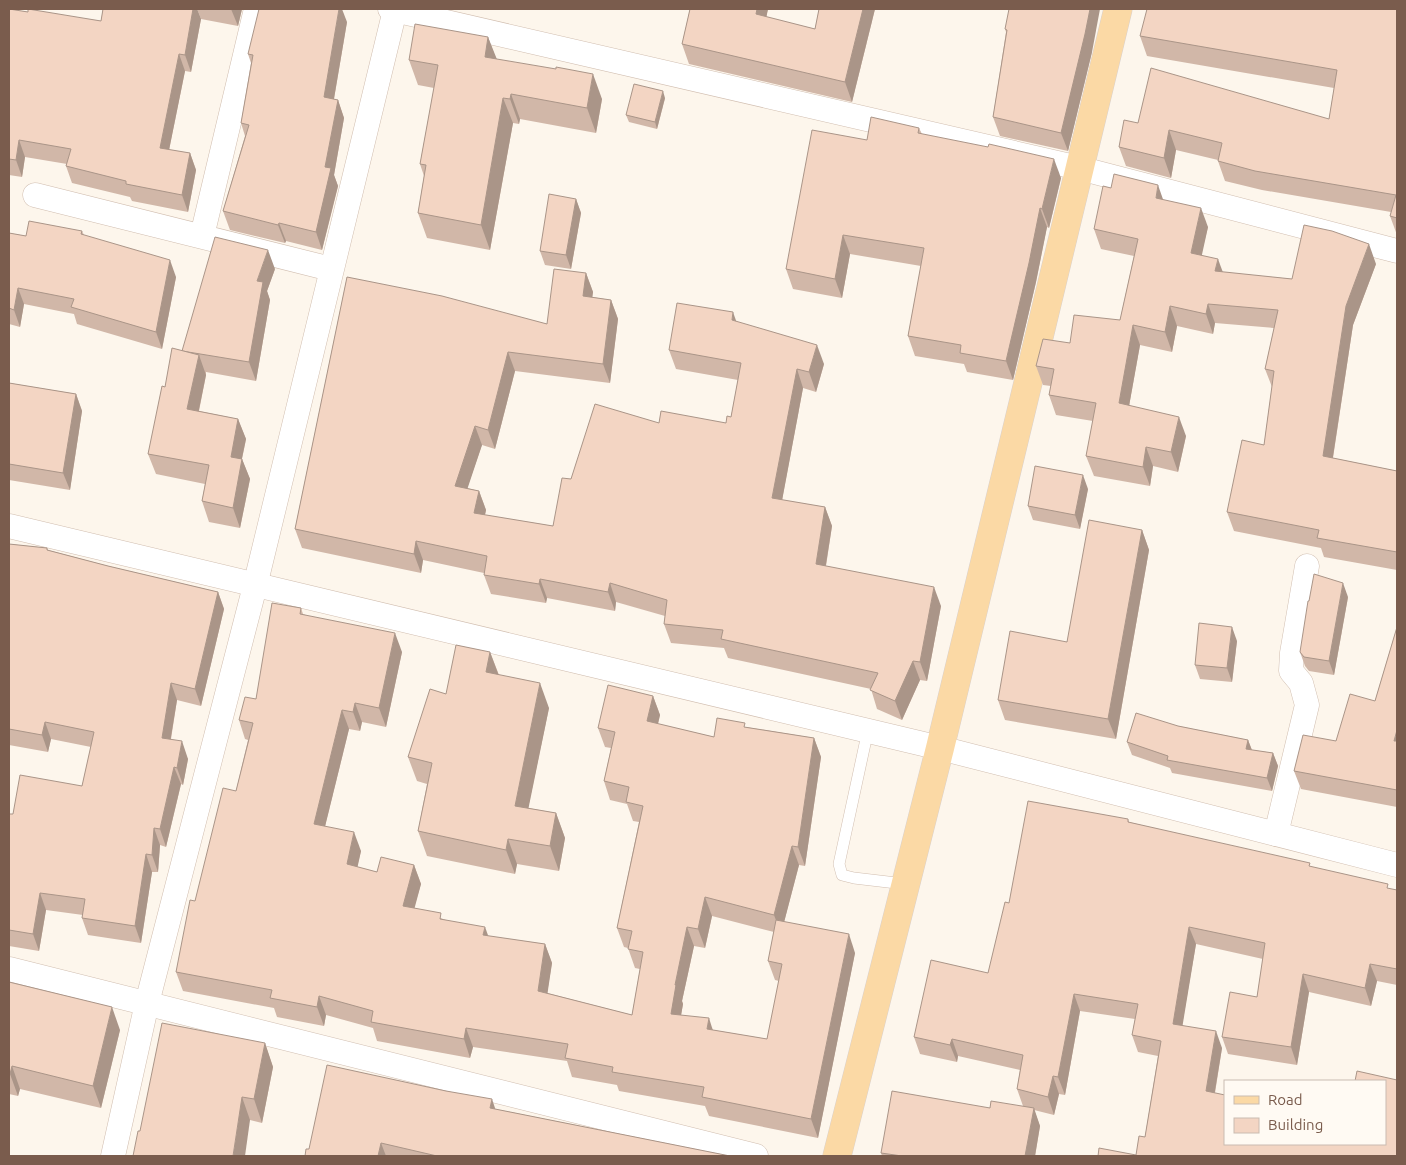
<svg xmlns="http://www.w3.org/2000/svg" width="1406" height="1165" font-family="Ubuntu,sans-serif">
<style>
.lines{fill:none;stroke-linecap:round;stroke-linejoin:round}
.lane-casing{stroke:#d1beb0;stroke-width:12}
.street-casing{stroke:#d1beb0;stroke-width:25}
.primary-casing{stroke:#dad1cd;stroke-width:29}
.lane{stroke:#fff;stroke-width:11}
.street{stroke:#fff;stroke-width:24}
.primary{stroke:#fbd9a5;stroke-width:28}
.wall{fill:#d1b7a8;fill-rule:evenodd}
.shaded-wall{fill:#aa9588}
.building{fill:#f3d5c3;stroke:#aa9588}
</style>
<rect width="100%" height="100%" fill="#fdf6ec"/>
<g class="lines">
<g class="lane-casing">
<polyline id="lane" points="868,730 839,864 842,875 854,878 905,884"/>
</g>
<g class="street-casing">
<g id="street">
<polyline points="390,9 1079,168 1397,251"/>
<polyline points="35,195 331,269"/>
<polyline points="202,236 256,9"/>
<polyline points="9,526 940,748 1397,865"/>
<polyline points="1276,834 1307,705 1301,683 1291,671 1292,653 1307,566"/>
<polyline points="9,969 756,1156"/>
<polyline points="113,1156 147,1003 255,586 395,10"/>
</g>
</g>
<g class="primary-casing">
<polyline id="primary" points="837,1156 940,748 1118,9"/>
</g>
<use href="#lane" class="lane"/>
<use href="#street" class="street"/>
<use href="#primary" class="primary"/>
</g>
<g class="wall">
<polygon points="9,9 28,12 101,21 103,9 197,9 201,19 191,72 185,71 169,150 190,153 196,170 188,212 132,201 130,197 72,183 66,166 67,164 25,157 22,177 9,175"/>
<polygon points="197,9 242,9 238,26 201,19"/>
<polygon points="690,9 768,9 766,17 815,29 819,9 875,9 852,102 689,64 682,44"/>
<polygon points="1397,9 1397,235 1390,216 1391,212 1262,190 1225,181 1218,161 1218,160 1176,150 1171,178 1126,166 1119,147 1138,123 1329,119 1334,88 1147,56 1140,36"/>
<polygon points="347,22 334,99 338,100 344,118 334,175 338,186 322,250 286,241 285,243 230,230 223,211 245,136 241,123 251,63 248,54"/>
<polygon points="1005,29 1092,52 1068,151 1000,136 993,117 1006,32"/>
<polygon points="488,37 496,59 602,99 596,133 520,119 519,124 513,123 490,250 427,238 418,213 424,176 420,164 434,88 418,85 409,60"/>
<polygon points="665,98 657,129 629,122 626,115"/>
<polygon points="919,128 922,134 1061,178 1049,228 1047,227 1036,282 1013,380 967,372 964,364 915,356 908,336 921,266 850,254 842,298 793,289 786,269 867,140"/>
<polygon points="576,199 581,213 571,269 545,265 540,251"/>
<polygon points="1163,200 1208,227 1201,255 1222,272 1292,279 1376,264 1353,325 1333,458 1397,471 1397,570 1324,557 1321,548 1234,531 1227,512 1264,445 1272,387 1265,369 1274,328 1215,323 1213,334 1177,326 1172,352 1140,345 1129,406 1186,436 1178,472 1153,466 1150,486 1094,476 1086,456 1093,421 1056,415 1049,395 1051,386 1043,385 1036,366 1070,343 1120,320 1134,256 1101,249 1094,229"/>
<polygon points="82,231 84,235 176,277 162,349 77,324 74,314 24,304 20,327 9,324 9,233 26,236"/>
<polygon points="275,269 267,291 270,300 256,381 206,372 206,375 199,411 238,419 246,439 242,459 250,479 240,528 209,522 202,501 205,484 156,474 148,454 165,387 182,350"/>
<polygon points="586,273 593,292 592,297 611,300 618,319 610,383 515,371 495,449 482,445 467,488 479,491 486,510 485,515 553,526 571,479 659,423 726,423 731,417 738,380 676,369 669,350 736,321 824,364 816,392 803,388 782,500 825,507 832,526 826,566 941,606 927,681 920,680 902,720 877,709 871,689 728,658 724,648 671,643 664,624 665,616 616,602 615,611 547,598 546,603 491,594 484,575 484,573 423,560 421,573 302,548 295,529 347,277 547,324"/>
<polygon points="9,383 76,394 82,411 70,490 9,480"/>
<polygon points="1088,489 1080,529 1033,520 1028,506"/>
<polygon points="1142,530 1149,550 1116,739 1005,720 998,700 1067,642"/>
<polygon points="9,544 47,548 48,550 108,566 218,592 224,609 201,706 177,700 171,739 188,759 183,785 181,784 166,847 160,845 158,872 152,872 141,943 88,935 82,918 83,915 46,910 39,951 9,946 9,814 13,814 82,786 91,747 51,739 48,752 9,745"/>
<polygon points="1348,597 1334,675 1309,671 1305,666 1300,652"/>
<path d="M301,608L303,614L402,652L386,727L362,722L360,731L349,729L325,826L361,851L357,867L377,872L414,865L421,884L414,908L488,936L545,944L552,963L547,993L632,1015L640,969L635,968L628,948L624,947L617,928L639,822L633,821L627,804L610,800L604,781L611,748L605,747L598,728L653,696L660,715L658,724L714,737L746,727L814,738L821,757L805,866L799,865L784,922L855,953L818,1138L709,1116L705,1106L619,1091L617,1085L572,1077L567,1061L473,1047L470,1058L377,1041L373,1028L326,1015L324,1026L277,1017L274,1008L183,991L176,972L195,901L236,791L248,740L245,739L239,720L256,699ZM712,916L774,932L768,961L775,980L779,981L767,1039L713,1030L681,1015L683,1004L682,1001L694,946L705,948Z"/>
<polygon points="1397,627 1397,807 1301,789 1294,771 1336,741 1375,701"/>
<polygon points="1237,641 1232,682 1200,679 1195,665"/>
<polygon points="490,652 499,675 549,708 528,808 556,813 565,838 559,871 517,864 515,874 427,856 418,831 427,784 417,781 408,757"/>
<polygon points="1178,726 1248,740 1252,750 1273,753 1278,766 1272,791 1172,773 1170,768 1132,755 1127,742"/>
<polygon points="1128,819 1129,822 1311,867 1390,889 1397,890 1397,985 1377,981 1371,1006 1309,992 1297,1065 1228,1054 1222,1037 1257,997 1263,959 1196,944 1182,1025 1222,1048 1215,1093 1225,1144 1397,1156 1136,1155 1145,1137 1158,1056 1138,1052 1132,1035 1135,1019 1080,1011 1065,1095 1059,1094 1054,1115 1034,1110 1040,1126 1035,1156 882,1156 881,1153 990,1108 1023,1106 1017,1089 1020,1070 958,1056 957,1062 920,1054 914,1037 988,973 1009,903"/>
<polygon points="9,982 120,1030 101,1108 20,1089 18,1096 9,1094"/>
<polygon points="265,1043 273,1067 262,1123 250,1120 140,1131"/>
<polygon points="495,1109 730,1156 305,1156 309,1149"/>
</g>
<g class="shaded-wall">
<polygon points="193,9 197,9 201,19 191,72 185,55"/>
<polygon points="231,9 242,9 238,26"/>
<polygon points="339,9 342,9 347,22 331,116 324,97"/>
<polygon points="757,9 768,9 763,34 756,14"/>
<polygon points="863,9 875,9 852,102 845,82"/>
<polygon points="1090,9 1100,9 1092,52 1068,151 1061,133"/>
<polygon points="488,37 498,62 485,57"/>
<polygon points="179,54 185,71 166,165 160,148"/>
<polygon points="593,74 602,99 596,133 587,108"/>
<polygon points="663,91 665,98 657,129 655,122"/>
<polygon points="511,94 520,119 519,124 510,99"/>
<polygon points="503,98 513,123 490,250 481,225"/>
<polygon points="338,100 344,118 334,175 338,186 322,250 316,232 325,167"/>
<polygon points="1169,130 1176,150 1171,178 1164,158"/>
<polygon points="19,140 25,157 22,177 16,160"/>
<polygon points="190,153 196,170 188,212 182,195"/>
<polygon points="1054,159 1061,178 1049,228 1042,209"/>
<polygon points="1158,185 1165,205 1156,198"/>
<polygon points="576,199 581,213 571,269 566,255"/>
<polygon points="1040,208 1047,227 1036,282 1013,380 1006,361"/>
<polygon points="1201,208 1208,227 1198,273 1191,253"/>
<polygon points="279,223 286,241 285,243 278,225"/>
<polygon points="843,235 850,254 842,298 835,279"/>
<polygon points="1369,244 1376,264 1353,325 1330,476 1323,456 1346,306"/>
<polygon points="268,250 275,269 267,291 270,300 256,381 249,362 257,281"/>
<polygon points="1218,259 1225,278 1215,271"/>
<polygon points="170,260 176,277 162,349 156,332"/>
<polygon points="586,273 593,292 590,315 583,296"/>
<polygon points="18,288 24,304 20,327 14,310"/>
<polygon points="611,300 618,319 610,383 603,364"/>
<polygon points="1208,304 1215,323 1213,334 1206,314"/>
<polygon points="1170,306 1177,326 1172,352 1165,332"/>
<polygon points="733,312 740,332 732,320"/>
<polygon points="1133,325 1140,345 1126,423 1119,403"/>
<polygon points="817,345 824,364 816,392 809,372"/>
<polygon points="508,352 515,371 495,449 488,430"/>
<polygon points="199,355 206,375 195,429 187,409"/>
<polygon points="797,369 803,388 779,517 772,498"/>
<polygon points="76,394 82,411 70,490 63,473"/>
<polygon points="1179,417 1186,436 1178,472 1171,452"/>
<polygon points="238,419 246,439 238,477 231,457"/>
<polygon points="475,426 482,445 462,505 455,486"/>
<polygon points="1146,447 1153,466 1150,486 1143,467"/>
<polygon points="242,459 250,479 240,528 233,508"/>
<polygon points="1083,475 1088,489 1080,529 1075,515"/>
<polygon points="479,491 486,510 481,532 474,513"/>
<polygon points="825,507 832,526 823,583 816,564"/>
<polygon points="1142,530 1149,550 1116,739 1108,719"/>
<polygon points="416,541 423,560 421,573 414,554"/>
<polygon points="540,579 547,598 546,603 539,584"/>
<polygon points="610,583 616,602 615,611 608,592"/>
<polygon points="1343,583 1348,597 1334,675 1329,661"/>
<polygon points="934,587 941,606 927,681 920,662"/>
<polygon points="218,592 224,609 201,706 195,689"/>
<polygon points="1232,627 1237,641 1232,682 1227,668"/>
<polygon points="395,633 402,652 386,727 379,708"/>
<polygon points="490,652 499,676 486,672"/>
<polygon points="913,661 920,680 902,720 895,701"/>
<polygon points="171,683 177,700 168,755 162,738"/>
<polygon points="540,683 549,708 524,830 515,806"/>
<polygon points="653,696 660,715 654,740 647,721"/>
<polygon points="355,703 362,722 360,731 353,712"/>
<polygon points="342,710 349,729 321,843 314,824"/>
<polygon points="45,722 51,739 48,752 42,735"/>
<polygon points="1397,730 1397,750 1394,741"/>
<polygon points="814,738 821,757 805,866 798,847"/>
<polygon points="1248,740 1253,753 1246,749"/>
<polygon points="182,741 188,759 183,785 177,768"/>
<polygon points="1273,753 1278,766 1272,791 1267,778"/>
<polygon points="174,767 181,784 166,847 160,829"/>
<polygon points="556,813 565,838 559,871 550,846"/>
<polygon points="154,828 160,845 158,872 152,855"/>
<polygon points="354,832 361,851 354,883 347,864"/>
<polygon points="508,839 517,864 515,874 506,850"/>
<polygon points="792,846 799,865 781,934 774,915"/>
<polygon points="146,854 152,872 141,943 135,926"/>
<polygon points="414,865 421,884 410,925 403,906"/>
<polygon points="40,893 46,910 39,951 33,934"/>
<polygon points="705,897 712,916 705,948 698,929"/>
<polygon points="485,927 492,946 483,935"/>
<polygon points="687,927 694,946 682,1001 683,1004 678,1033 671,1014 675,985"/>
<polygon points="1189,927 1196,944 1180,1041 1173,1024"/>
<polygon points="849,934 855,953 818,1138 811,1119"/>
<polygon points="545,944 552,963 545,1010 538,991"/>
<polygon points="1370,964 1377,981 1371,1006 1365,988"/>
<polygon points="1303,974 1309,992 1297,1065 1291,1047"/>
<polygon points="1074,994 1080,1011 1065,1095 1058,1077"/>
<polygon points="319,996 326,1015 324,1026 317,1007"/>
<polygon points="112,1007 120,1030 101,1108 93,1086"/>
<polygon points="709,1018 715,1037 707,1029"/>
<polygon points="466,1028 473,1047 470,1058 464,1039"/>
<polygon points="1216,1031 1222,1048 1212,1109 1206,1091"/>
<polygon points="952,1039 958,1056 957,1062 950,1045"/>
<polygon points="265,1043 273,1067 262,1123 254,1099"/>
<polygon points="12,1066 20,1089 18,1096 10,1074"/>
<polygon points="1053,1076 1059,1094 1054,1115 1048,1097"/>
<polygon points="242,1097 250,1120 245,1156 233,1156"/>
<polygon points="492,1099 500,1123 490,1108"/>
<polygon points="1034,1108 1040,1126 1035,1156 1025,1156"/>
<polygon points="381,1143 386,1156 378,1156"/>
</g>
<g class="building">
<polygon points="9,9 28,12 28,9 101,21 103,9 193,9 185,55 179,54 160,148 190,153 182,195 126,184 126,181 66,166 71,149 19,140 16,160 9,159"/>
<polygon points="259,9 339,9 324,97 338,100 325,167 331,168 316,232 279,223 278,225 223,211 249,125 241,123 253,55 248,54"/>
<polygon points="690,9 757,9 756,14 815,29 819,9 863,9 845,82 682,44"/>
<polygon points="1009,9 1090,9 1085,34 1061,133 993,117 1007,30 1005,29"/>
<polygon points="1147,9 1397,9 1397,218 1390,216 1396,195 1255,171 1218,161 1222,143 1169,130 1164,158 1119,147 1124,120 1138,123 1151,68 1329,119 1337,70 1140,36"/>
<polygon points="415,24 488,37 485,57 556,69 556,67 593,74 587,108 511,94 510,99 503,98 481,225 418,213 426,165 420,164 438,65 409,60"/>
<polygon points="634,84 663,91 655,122 626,115"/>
<polygon points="871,117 919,128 918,133 988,147 989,144 1054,159 1042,209 1040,208 1029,263 1006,361 960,353 961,345 908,336 924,248 843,235 835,279 786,269 812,130 867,140"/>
<polygon points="1114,174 1158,185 1156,198 1201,208 1191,253 1218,259 1215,271 1292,279 1304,225 1332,231 1369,244 1346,306 1323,456 1397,471 1397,552 1317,538 1319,530 1227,512 1242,440 1264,445 1274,371 1265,369 1278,310 1208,304 1206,314 1170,306 1165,332 1133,325 1119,403 1179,417 1171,452 1146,447 1143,467 1086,456 1096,403 1049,395 1054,369 1036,366 1043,339 1070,343 1074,315 1120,320 1138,239 1094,229 1103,186 1111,188"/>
<polygon points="549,194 576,199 566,255 540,251"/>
<polygon points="29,221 82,231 81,234 170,260 156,332 71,307 74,299 18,288 14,310 9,308 9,233 26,236"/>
<polygon points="215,237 268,250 257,281 263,282 249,362 182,351"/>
<polygon points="554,269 586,273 583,296 611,300 603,364 508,352 488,430 475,426 455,486 479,491 474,513 553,526 562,478 571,479 595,404 659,423 661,411 726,423 727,416 731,417 741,363 669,350 677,303 733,312 732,320 817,345 809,372 797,369 772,498 825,507 816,564 934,587 920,662 913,661 895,701 870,690 878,673 721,639 723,630 664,624 667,600 610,583 608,592 540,579 539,584 484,575 487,556 416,541 414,554 295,529 347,277 442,296 547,324"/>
<polygon points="172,348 199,355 187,409 238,419 231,457 242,459 233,508 202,501 209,465 148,454 162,386 165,387"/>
<polygon points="9,383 76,394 63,473 9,464"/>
<polygon points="1035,466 1083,475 1075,515 1028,506"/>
<polygon points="1089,520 1142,530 1108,719 998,700 1010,631 1067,642"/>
<polygon points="9,544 47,548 47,550 108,566 218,592 195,689 171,683 162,738 182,741 177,768 174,767 160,829 154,828 152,855 146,854 135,926 82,918 85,899 40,893 33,934 9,930 9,814 13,814 20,775 82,786 94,732 45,722 42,735 9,729"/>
<polygon points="1314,574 1343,583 1329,661 1304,657 1300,652 1308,601 1309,601"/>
<polygon points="272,603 301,608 300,614 395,633 379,708 355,703 353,712 342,710 314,824 354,832 347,864 377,872 381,857 414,865 403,906 441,913 440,919 485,927 483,935 545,944 538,991 632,1015 643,952 628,949 632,931 617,928 643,806 626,802 629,787 604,781 615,732 598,728 608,685 653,696 647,721 714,737 717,718 745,723 744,727 814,738 798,847 792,846 774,915 705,897 698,929 687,927 675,985 676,985 671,1014 709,1018 707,1029 767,1039 782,964 768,961 776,920 849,934 811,1119 702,1097 704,1087 612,1072 613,1067 565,1058 568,1044 466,1028 464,1039 371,1022 373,1011 319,996 317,1007 270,998 272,990 176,972 190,900 195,901 223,788 236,791 253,723 239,720 245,697 256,699"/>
<polygon points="1199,623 1232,627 1227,668 1195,665"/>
<polygon points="1397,627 1397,730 1394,741 1397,741 1397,790 1294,771 1303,735 1336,741 1350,694 1375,701"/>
<polygon points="456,645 490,652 486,672 540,683 515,806 556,813 550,846 508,839 506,850 418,831 432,763 408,757 430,689 446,694"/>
<polygon points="1136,713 1178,726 1248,740 1246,749 1273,753 1267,778 1167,760 1168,756 1127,742"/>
<polygon points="1028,801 1128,819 1128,822 1310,863 1309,866 1388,884 1387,888 1397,890 1397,969 1370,964 1365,988 1303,974 1291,1047 1222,1037 1230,992 1257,997 1265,943 1189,927 1173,1024 1216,1031 1206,1091 1225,1095 1225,1144 1385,1144 1385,1081 1355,1081 1357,1071 1397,1080 1397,1156 1098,1156 1099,1148 1136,1155 1139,1136 1145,1137 1161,1041 1132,1035 1138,1004 1074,994 1058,1077 1053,1076 1048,1097 1017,1089 1023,1055 952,1039 950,1045 914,1037 931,960 988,973 1005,902 1009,903"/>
<polygon points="9,982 112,1007 93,1086 12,1066 10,1074 9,1073"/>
<polygon points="162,1023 265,1043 254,1099 242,1097 233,1156 133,1156 138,1131 140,1131"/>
<polygon points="327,1065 446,1091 492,1099 490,1108 730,1156 437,1156 381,1143 378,1156 305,1156 306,1149 309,1149"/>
<polygon points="892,1091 990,1108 991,1101 1034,1108 1025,1156 902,1156 881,1153"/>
</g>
<rect width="1406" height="1165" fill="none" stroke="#7a5c4d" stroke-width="20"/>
<rect x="1224" y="1080" width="162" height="65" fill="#fffaf3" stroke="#cabbb1"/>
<rect x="1234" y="1096" width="25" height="8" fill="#fbd9a5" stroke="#cabbb1"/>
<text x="1268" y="1105" font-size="15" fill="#7a5c4d">Road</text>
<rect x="1234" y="1118" width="25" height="15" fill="#f3d5c3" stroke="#cabbb1"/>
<text x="1268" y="1130" font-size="15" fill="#7a5c4d">Building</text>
</svg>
